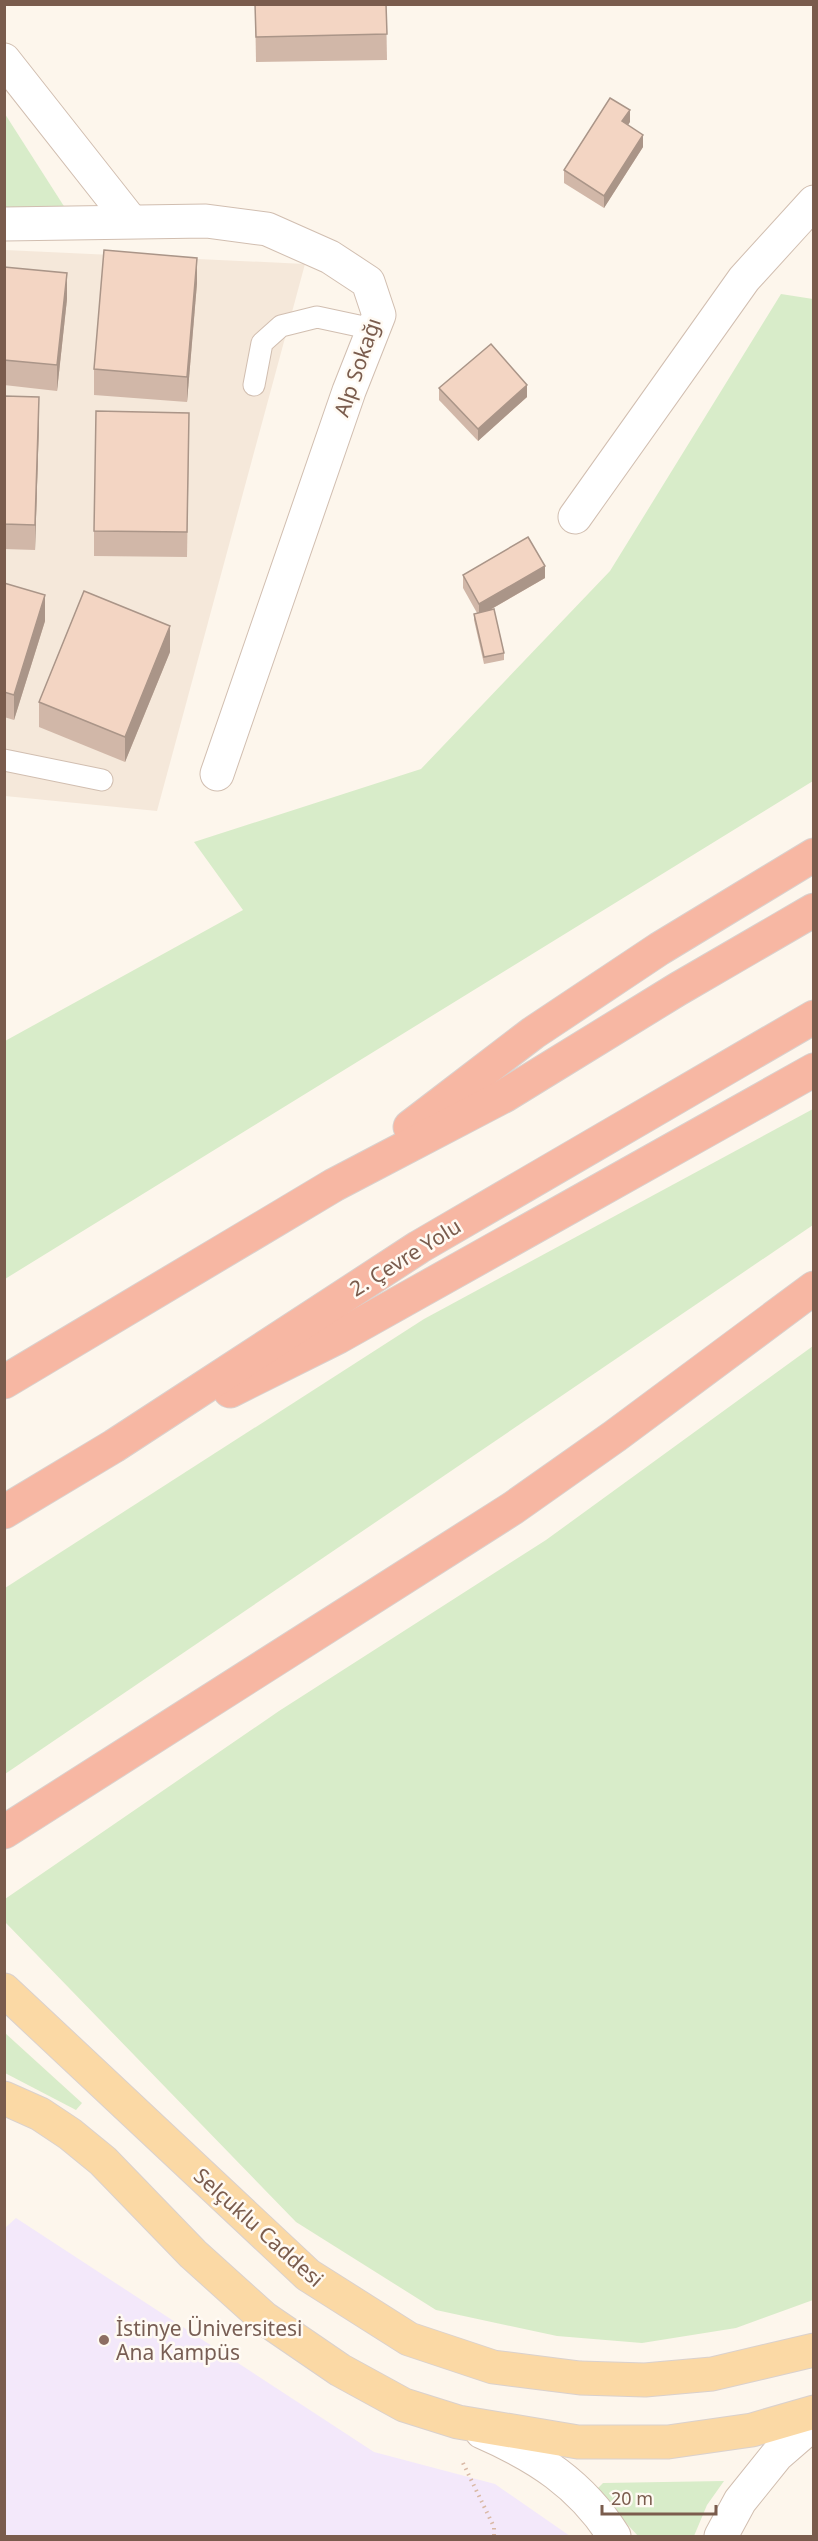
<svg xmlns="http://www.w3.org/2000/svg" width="818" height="2541" font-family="'Noto Sans',sans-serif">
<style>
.residential{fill:#f5e8da}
.education{fill:#f3e8fa}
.green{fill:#d8ecc9}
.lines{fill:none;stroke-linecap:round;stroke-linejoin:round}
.service-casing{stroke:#d1beb0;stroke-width:23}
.minor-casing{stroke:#d1beb0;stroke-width:35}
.tertiary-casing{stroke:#d1beb0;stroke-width:35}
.primary-casing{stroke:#dad1cd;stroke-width:35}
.motorway-casing{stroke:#dad1cd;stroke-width:35}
.path{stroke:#d9b8a5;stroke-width:4;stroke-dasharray:1.5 4.5;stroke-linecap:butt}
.service{stroke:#fff;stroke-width:21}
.minor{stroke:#fff;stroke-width:33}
.tertiary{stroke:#fff;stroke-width:33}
.primary{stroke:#fbd9a5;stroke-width:33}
.motorway{stroke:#f7b7a3;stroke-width:33}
.wall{fill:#d1b7a8}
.shaded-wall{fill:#aa9588}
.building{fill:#f3d5c3;stroke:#aa9588;stroke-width:1.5}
.education-dot{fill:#8d6e63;stroke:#fffaf3;stroke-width:2}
.labels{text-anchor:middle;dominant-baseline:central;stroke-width:5;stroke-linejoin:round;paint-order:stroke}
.street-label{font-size:21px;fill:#7a5c4d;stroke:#fffaf3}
.education-label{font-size:21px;fill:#785e54;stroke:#fffaf3;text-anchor:start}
</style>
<rect width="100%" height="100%" fill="#fdf6ec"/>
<polygon class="residential" points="5,250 305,264 157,811 5,796"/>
<polygon class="education" points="16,2218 374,2452 495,2484 570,2536 5,2536 4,2229"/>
<g class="green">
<polygon points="5,114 67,211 5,212"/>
<polygon points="781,294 813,299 813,781 5,1279 5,1041 243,910 194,842 421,769 610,571"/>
<polygon points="813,1109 813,1225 5,1774 5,1588 424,1319"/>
<polygon points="813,1346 813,2300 736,2328 642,2343 557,2336 436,2310 296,2222 5,1922 5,1899 279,1711 546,1540"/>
<polygon points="5,2033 82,2103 76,2110 5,2073"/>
<polygon points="724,2481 707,2505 694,2536 638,2536 596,2490 603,2483"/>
</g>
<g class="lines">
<g class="service-casing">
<g id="service">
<polyline points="254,385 262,343 281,326 317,317 373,329"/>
<polyline points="4,760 102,780"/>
</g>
</g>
<g class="minor-casing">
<g id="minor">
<polyline points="4,60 130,220"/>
<polyline points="4,224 206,221 267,229 330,257 368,282 379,315 349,391 217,774"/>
<polyline points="575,517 744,279 814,202"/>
</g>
</g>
<g class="tertiary-casing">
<g id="tertiary">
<path d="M482,2432C537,2456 581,2484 614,2536"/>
<polyline points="721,2536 740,2501 777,2455 814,2423"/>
</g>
</g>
<g class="primary-casing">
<g id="primary">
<polyline points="4,1990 308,2275 409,2339 493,2367 580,2378 645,2380 712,2374 814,2350"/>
<polyline points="4,2098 40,2114 70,2134 103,2161 193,2254 264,2318 340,2370 404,2405 458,2422 578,2442 668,2442 752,2430 814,2412"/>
</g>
</g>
<g class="motorway-casing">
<g id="motorway">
<polyline points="410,1127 533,1033 659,949 814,855"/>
<polyline points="4,1382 334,1185 504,1096 678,989 814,910"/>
<polyline points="230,1391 338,1337 814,1070"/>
<polyline points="4,1512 114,1446 419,1247 814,1017"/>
<polyline points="4,1832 513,1508 615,1436 814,1288"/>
</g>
</g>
<polyline class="path" points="463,2463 494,2527 494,2536"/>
<use href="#service" class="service"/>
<use href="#minor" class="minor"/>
<use href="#tertiary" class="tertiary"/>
<use href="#primary" class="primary"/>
<use href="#motorway" class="motorway"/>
</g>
<g class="wall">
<polygon points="255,4 386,4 387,60 256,62"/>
<polygon points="630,122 628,125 643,147 604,208 564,183 564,170"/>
<polygon points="4,267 67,299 57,391 4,385"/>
<polygon points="197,283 187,402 94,395 94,369"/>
<polygon points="439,388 527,397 478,441 439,400"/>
<polygon points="4,396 39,422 35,550 4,549"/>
<polygon points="189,438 187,557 94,556 94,531"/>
<polygon points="463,575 545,578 490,610 504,653 504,660 484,664 474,620 474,614 477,613 463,588"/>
<polygon points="4,583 45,621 14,720 4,717"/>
<polygon points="170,652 125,762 39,727 39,702"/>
</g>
<g class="shaded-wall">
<polygon points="630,110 630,122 622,134 622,121"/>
<polygon points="643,135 643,147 604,208 604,196"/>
<polygon points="197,258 197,283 187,402 187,377"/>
<polygon points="67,273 67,299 57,391 57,365"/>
<polygon points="527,385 527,397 478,441 478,429"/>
<polygon points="39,397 39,422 35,550 35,525"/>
<polygon points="545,566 545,578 479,616 479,604"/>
<polygon points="45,595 45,621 14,720 14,695"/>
<polygon points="170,626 170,652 125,762 125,737"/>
</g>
<g class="building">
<polygon points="255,4 386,4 387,34 256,37"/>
<polygon points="610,98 630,110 622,121 643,135 604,196 564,170"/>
<polygon points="104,250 197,258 187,377 94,369"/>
<polygon points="4,267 67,273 57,365 4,360"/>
<polygon points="491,344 527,385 478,429 439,388"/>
<polygon points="4,396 39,397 35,525 4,524"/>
<polygon points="96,411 189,413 187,532 94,531"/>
<polygon points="528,537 545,566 479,604 463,575"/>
<polygon points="4,583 45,595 14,695 4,692"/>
<polygon points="84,591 170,626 125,737 39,702"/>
<polygon points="494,609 504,653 484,657 474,614"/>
</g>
<circle class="education-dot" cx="104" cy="2340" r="6"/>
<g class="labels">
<g class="street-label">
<text transform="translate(357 367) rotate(-71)">Alp Sokağı</text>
<text transform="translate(405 1257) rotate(-32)">2. Çevre Yolu</text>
<text transform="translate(259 2227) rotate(42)">Selçuklu Caddesi</text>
</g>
<g class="education-label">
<text x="116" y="2328">İstinye Üniversitesi<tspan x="116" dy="24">Ana Kampüs</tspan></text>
</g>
</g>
<rect width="818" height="2541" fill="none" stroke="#7a5c4d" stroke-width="12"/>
<path d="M602 2505v9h114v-9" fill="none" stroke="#7a5c4d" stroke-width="3"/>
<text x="611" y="2505" font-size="18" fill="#7a5c4d" stroke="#fffaf3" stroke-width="4.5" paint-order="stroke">20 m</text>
</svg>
